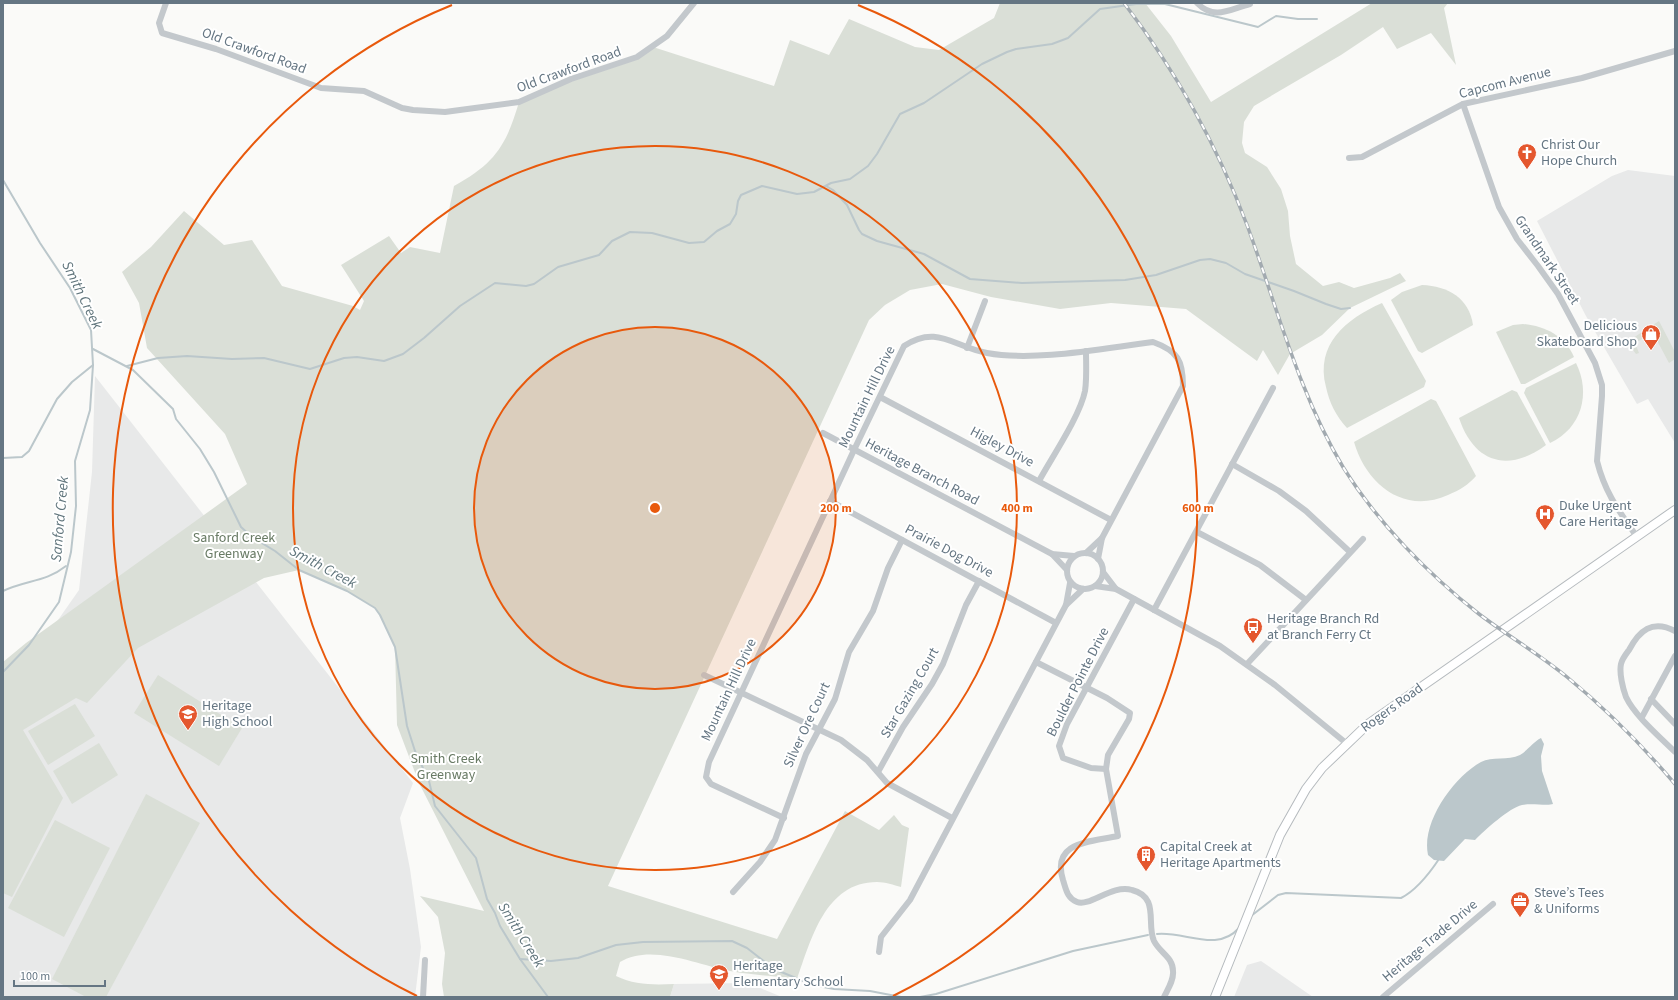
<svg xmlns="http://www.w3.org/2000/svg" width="1678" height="1000" font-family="'Source Sans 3',sans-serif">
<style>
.built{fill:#e8e9e9}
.green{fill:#dadfd7}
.water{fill:#bbc7cb}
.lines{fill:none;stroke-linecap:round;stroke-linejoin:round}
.stream{stroke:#bbc7cb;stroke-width:2}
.major-casing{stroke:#b5babe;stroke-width:10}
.minor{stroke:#c3c8cc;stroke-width:6}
.major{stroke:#fff;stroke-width:8}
.rail-casing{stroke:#a2aab0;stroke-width:3.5}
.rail{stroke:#fff;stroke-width:2;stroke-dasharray:6;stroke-linecap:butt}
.ring{fill:none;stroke:#e8590c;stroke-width:2}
.labels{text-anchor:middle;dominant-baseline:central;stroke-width:4;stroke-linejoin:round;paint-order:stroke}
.street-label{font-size:14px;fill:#657683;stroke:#fff}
.poi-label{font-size:14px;fill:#657683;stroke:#fff;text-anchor:start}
.park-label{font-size:14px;fill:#687a64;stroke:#fff}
.water-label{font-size:15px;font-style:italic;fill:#60757c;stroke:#fff}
.centre{fill:#e8590c;stroke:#fff;stroke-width:2}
.ring-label{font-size:12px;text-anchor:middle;font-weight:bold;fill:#e8590c;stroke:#fff;stroke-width:4;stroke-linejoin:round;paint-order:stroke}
</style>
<rect width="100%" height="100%" fill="#fafaf8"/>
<g class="built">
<polygon points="1628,170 1675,176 1675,443 1648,399 1637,404 1586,316 1537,221 1612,176"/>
<polygon points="95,376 413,783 400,818 410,869 421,947 415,997 3,997 3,679 37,650 79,590 92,472"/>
<polygon points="1261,961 1313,997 1234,997 1247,965"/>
<polygon points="748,983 782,997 670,997 674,984"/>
</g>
<g class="green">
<path d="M1000,3H1145L1171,36L1211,102L1372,3H1448L1444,8L1456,65L1431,33L1397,49L1383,27L1341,55L1254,106L1244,122L1242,143L1245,153L1267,167L1281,189L1288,211L1290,236L1296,264L1323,286L1339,282L1354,288L1390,278L1400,273L1406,281L1350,308L1322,335L1290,354L1278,375L1263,350L1257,361L1186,309L1111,303L1060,309L991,297L942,284L910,290L885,305L869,320L608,886L777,939L845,811L879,830L894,815L902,825L909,828L901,887C894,885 885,882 877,882C825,882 811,940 797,979C775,976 752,975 730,971C698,965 651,943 620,962L616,976C635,985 653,985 674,984L670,997H444L442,984L445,953L438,917L420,896L484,911L419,783L397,725L395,647L386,626L375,608L347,591L299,570L264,578L138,648L87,703L76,698L23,730L63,798L12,897L3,893V662L26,643L247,484L225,434L147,348L139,303L122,272L151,247L184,211L224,245L252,240L282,286L353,306L360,310L364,301L341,265L389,236L401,253L410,247L440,253L454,186C495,163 506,146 519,102L571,79L637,57L653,47L774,86L790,40L829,55L849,19L915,47L939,50L994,18Z"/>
<path d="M1422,285C1448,286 1469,298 1473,325L1422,353L1418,351L1391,300L1402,292Z"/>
<path d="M1382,303L1426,381L1424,387L1347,428C1336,416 1329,402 1326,387C1315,344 1346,319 1382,303Z"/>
<polygon points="1659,321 1675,352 1675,359 1669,363 1653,333 1635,343 1639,353 1636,354 1633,350 1633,338"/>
<path d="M1523,324C1545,326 1565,336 1574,357L1525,384H1521L1496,332L1513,325Z"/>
<path d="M1576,363C1591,393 1582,428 1550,443L1524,393L1526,388Z"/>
<path d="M1512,390L1517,392L1546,445C1508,473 1474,463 1459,418Z"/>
<path d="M1431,399L1436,401L1476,476C1468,485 1460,490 1448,495C1404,515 1366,484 1354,442Z"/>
<polygon points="158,675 242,728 219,766 134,713"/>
<polygon points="75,704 95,736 48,765 28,731"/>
<polygon points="99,743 118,775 72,804 53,771"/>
<polygon points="146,794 200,823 106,997 86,997 52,979"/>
<polygon points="55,820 110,848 64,937 8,908"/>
</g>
<path class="water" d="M1541,738L1544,744L1541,756L1542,771L1553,804C1548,806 1531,803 1522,805C1509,808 1485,830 1475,840L1465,839L1444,861L1434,860L1428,855C1421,822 1454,777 1481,762C1492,756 1508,761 1520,755C1528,750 1533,742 1541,738Z"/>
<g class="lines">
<g class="stream">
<polyline points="3,180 40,243 70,288 91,330 93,365 90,410 75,461 76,506 71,552 59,602 29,645 3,672"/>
<polyline points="826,186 833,190 847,205 859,230 862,234 877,241 924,254 970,279 1022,283 1125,280 1156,275 1200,260 1210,259 1226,263 1245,274 1294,291 1326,304 1341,309 1350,308"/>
<polyline points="93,349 133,370 173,409 176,419 200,449 214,472 241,527 252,537 275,551 299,570 347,591 375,608 380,615 395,647 407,726 415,751 429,781 435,806 476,858 487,899 495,913 500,926 520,959 548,997"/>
<polyline points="127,366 158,358 187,356 232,359 264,358 310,369 344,358 357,357 384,361 403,354 424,338 460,306 495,283 526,286 534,284 558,267 599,255 612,241 630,232 652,233 689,243 704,242 717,231 730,224 736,214 738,201 741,195 762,186 797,194 814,192 831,183 850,179 868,166 877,154 900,114 924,103 982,64 1007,52 1016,49 1052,44 1068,38 1100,9 1136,4 1165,4 1258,27 1276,16 1298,19 1317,19"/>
<polyline points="3,458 22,457 29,451 57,399 72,382 93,365"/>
<path d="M3,591C26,580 46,582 66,566"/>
<path d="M1251,916L1278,895L1286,893L1401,898C1417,890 1429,874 1439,859"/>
<path d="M1157,934C1185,931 1217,953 1239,928"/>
<polyline points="520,959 551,961 578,958 616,945 643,942 732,941 747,948 774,969 813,985 834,989 870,991 901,997"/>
<polyline points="920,997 936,994 1073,951 1148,935"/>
</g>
<g class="major-casing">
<polyline id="major" points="1215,997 1280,835 1306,789 1322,768 1368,724 1675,510"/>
</g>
<g class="minor">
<polyline points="166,3 159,23 162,33 216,49 321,88 364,91 402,108 413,110 445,112 519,102 571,79 637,57 667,36 694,3"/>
<path d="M1197,3C1215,21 1230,9 1250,4"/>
<path d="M1463,104L1499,207L1517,239L1538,266L1558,294L1595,363L1602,385V396L1597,461C1605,493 1619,511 1637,537"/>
<polyline points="1349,158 1362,157 1463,104 1582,78 1675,51"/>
<polyline points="967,348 985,301"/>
<polyline points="880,397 1111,520"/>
<polyline points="823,433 1052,554 1074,556"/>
<polyline points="1232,464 1279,491 1306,511 1350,552"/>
<path d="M1039,481C1052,457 1080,416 1085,391C1087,378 1086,364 1086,351"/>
<polyline points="830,501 1056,623"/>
<polyline points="1197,532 1260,565 1306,600"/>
<polyline points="1086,553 1102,538"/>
<circle cx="1085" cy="571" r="18"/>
<polyline points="1052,554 1067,570"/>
<polyline points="1103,572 1116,589"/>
<polyline points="1095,586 1116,589 1220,646 1275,685 1346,743"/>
<polyline points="1066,605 1083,589"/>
<polyline points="1154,610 1273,388"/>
<path d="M1675,631C1652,619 1639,631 1629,650C1626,654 1622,659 1621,664C1619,673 1623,689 1626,697C1635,716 1660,737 1675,752"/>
<path d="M1036,662L1107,698L1130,713L1129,719L1108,755L1106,769L1118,836C1091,842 1051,841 1063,880C1066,889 1067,898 1077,902C1090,907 1112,884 1132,890C1160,897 1146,924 1154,941C1160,953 1173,957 1173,971C1174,980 1168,989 1164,997"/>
<polyline points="1247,664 1363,539"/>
<polyline points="704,675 841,740 867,760 887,783 952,818"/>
<polyline points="1651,699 1675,724"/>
<polyline points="1642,717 1675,656"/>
<polyline points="1106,769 1091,768 1063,758 1059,746 1067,724 1134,599"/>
<polyline points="878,772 903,727 932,684 943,664 966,605 979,581"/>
<path d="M784,818L711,784L706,777L709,762L854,450L904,346C937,324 954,347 987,353C1035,362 1104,348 1153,342C1178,351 1183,361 1183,386L1102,538L1098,559"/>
<polyline points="733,892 760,862 775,840 806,754 835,699 849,652 873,611 888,568 902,540"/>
<polyline points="879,952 881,937 910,900 1066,605 1070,583"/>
<polyline points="423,997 425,960"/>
<polyline points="1383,997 1493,904"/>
</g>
<use href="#major" class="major"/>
<g class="rail-casing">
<path id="rail" d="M1124,3C1176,71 1217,145 1247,225C1277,306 1298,392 1343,467C1377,522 1428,574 1479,614C1508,636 1539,654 1567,677C1606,709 1642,745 1675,784"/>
</g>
<use href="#rail" class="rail"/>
</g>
<circle cx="655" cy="508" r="181" fill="#e8590c" fill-opacity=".12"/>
<g class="ring">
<circle cx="655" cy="508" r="181"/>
<circle cx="655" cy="508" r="362"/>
<path d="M417 996A543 543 0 0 1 452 5M858 5A543 543 0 0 1 893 996"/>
</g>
<defs>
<g id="church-pin" transform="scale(1)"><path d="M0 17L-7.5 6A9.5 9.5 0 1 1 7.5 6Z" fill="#e4572e" stroke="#fff"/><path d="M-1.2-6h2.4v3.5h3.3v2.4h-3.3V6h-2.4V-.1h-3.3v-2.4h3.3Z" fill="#fff"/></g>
<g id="shop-pin" transform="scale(1)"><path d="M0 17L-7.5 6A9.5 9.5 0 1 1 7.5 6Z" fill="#e4572e" stroke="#fff"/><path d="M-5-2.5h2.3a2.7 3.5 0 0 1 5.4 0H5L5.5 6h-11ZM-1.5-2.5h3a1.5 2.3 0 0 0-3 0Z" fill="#fff"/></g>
<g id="hospital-pin" transform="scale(1)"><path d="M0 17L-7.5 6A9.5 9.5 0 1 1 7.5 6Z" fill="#e4572e" stroke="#fff"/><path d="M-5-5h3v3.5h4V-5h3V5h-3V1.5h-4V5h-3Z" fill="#fff"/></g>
<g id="bus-pin" transform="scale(1)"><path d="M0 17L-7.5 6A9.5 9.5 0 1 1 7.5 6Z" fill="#e4572e" stroke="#fff"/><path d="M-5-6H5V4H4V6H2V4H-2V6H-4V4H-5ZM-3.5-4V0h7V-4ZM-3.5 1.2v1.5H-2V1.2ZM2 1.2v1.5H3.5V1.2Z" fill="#fff"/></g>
<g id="school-pin" transform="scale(1)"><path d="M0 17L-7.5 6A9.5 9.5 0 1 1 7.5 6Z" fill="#e4572e" stroke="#fff"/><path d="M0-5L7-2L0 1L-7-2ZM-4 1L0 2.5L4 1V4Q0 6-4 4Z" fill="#fff"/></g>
<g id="building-pin" transform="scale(1)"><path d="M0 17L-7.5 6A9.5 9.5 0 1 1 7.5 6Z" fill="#e4572e" stroke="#fff"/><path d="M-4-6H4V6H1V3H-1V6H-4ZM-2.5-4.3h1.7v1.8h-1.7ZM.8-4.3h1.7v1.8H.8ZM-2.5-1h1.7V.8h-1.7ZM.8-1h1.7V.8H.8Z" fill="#fff"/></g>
<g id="office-pin" transform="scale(1)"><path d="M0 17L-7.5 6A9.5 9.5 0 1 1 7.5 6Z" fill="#e4572e" stroke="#fff"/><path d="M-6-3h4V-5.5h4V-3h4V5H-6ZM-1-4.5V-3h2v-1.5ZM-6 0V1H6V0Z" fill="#fff"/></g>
</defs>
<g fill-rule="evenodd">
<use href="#church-pin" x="1527" y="153"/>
<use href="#shop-pin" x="1651" y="334"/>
<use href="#hospital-pin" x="1545" y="514"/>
<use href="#bus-pin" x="1253" y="627"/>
<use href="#school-pin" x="188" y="714"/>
<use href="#building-pin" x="1146" y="855"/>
<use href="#office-pin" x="1520" y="901"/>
<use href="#school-pin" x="719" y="974"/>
</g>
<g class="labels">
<g class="street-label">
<text transform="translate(254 51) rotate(20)">Old Crawford Road</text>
<text transform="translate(569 70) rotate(-20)">Old Crawford Road</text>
<text transform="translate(1505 83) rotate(-14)">Capcom Avenue</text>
<text transform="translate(1547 260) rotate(56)">Grandmark Street</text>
<text transform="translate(867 397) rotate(-64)">Mountain Hill Drive</text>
<text transform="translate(1002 447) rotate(28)">Higley Drive</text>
<text transform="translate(922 472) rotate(28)">Heritage Branch Road</text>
<text transform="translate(949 551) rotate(28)">Prairie Dog Drive</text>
<text transform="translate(1078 682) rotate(-63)">Boulder Pointe Drive</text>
<text transform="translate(729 690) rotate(-65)">Mountain Hill Drive</text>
<text transform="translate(910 693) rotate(-60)">Star Gazing Court</text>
<text transform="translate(1392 708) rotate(-36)">Rogers Road</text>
<text transform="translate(807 725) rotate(-65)">Silver Ore Court</text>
<text transform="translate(1430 941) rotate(-40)">Heritage Trade Drive</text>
</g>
<g class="poi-label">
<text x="1541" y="145">Christ Our<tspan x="1541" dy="16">Hope Church</tspan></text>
<text x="1637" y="326" text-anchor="end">Delicious<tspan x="1637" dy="16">Skateboard Shop</tspan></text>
<text x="1559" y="506">Duke Urgent<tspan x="1559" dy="16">Care Heritage</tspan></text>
<text x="1267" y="619">Heritage Branch Rd<tspan x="1267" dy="16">at Branch Ferry Ct</tspan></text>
<text x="202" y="706">Heritage<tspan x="202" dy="16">High School</tspan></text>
<text x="1160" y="847">Capital Creek at<tspan x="1160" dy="16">Heritage Apartments</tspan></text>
<text x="1534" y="893">Steve’s Tees<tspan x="1534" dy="16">&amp; Uniforms</tspan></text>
<text x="733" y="966">Heritage<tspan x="733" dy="16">Elementary School</tspan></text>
</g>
<g class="park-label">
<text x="234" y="538">Sanford Creek<tspan x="234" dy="16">Greenway</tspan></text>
<text x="446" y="759">Smith Creek<tspan x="446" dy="16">Greenway</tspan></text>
</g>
<g class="water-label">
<text transform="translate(82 295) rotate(64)">Smith Creek</text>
<text transform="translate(60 519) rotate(-85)">Sanford Creek</text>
<text transform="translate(323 567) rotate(28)">Smith Creek</text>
<text transform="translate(521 935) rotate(58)">Smith Creek</text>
</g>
</g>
<circle cx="655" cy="508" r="6" class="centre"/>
<g class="ring-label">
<text x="836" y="512">200 m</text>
<text x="1017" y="512">400 m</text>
<text x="1198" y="512">600 m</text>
</g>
<rect width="1678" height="1000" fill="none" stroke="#657683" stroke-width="8"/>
<path d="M14 980v6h91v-6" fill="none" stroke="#657683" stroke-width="2"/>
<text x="20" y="980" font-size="12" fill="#657683" stroke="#ffffff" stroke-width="3" paint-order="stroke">100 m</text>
</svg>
